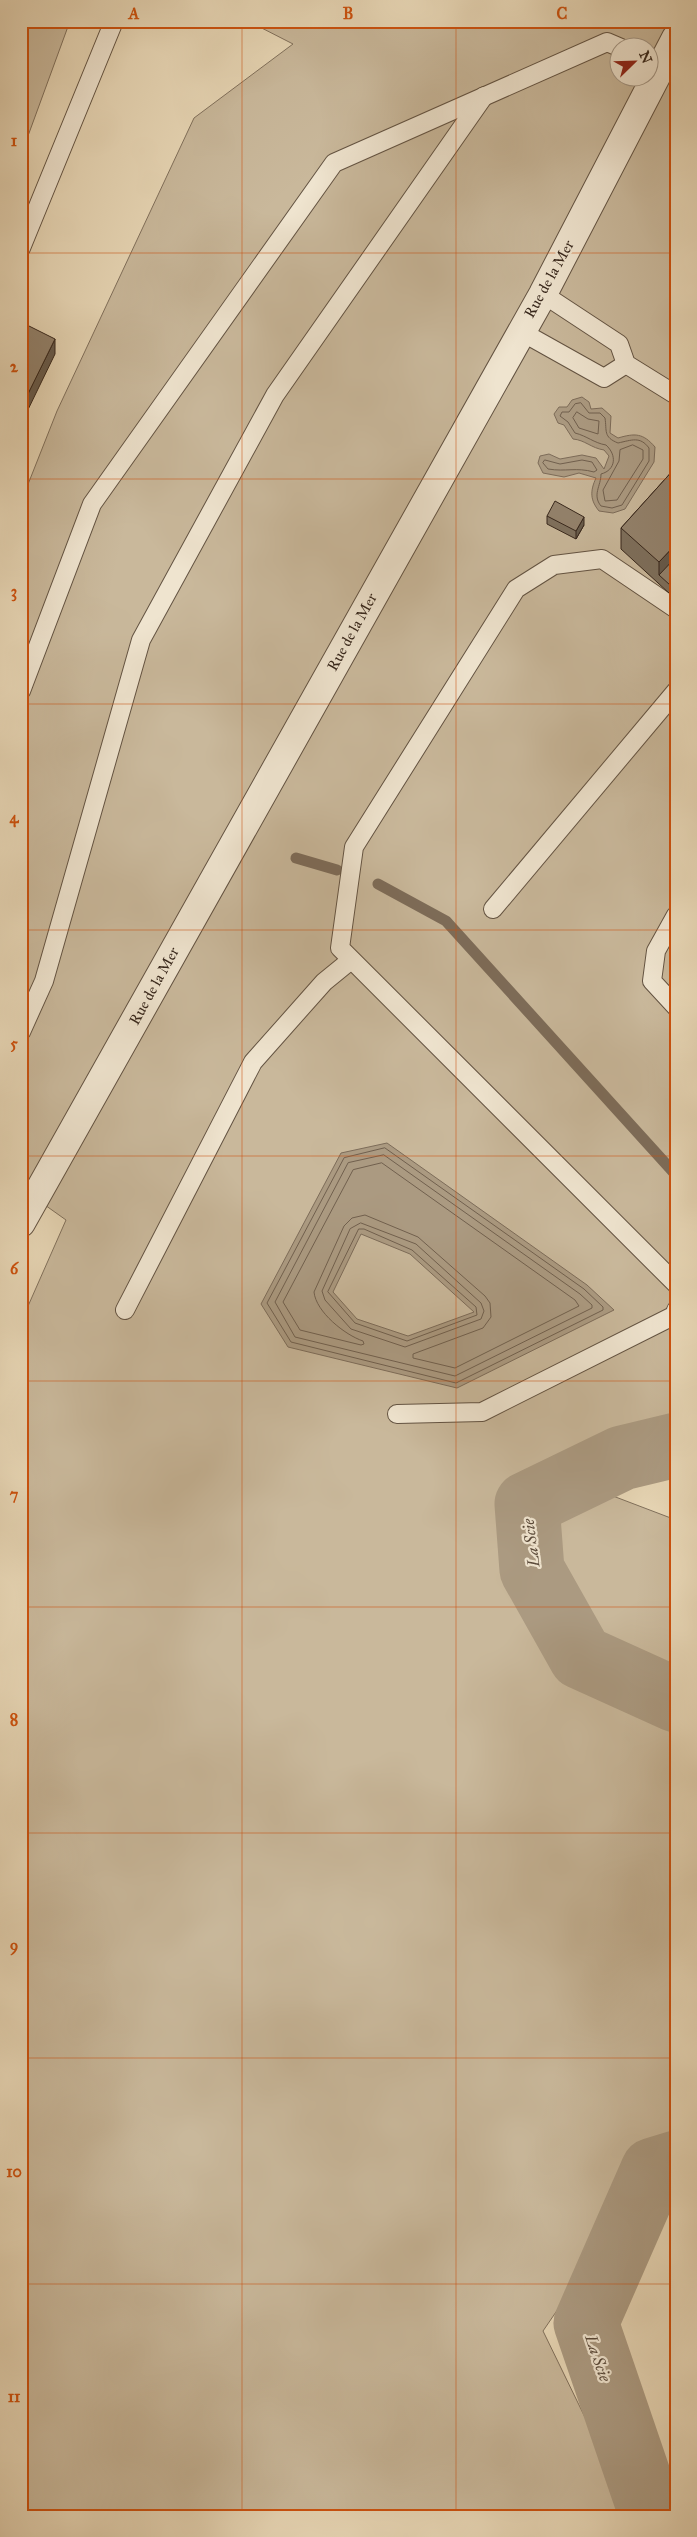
<svg xmlns="http://www.w3.org/2000/svg" width="697" height="2537" font-family="'IM FELL Great Primer',serif">
<style>
.green{fill:#c9b89b;stroke:#80705c;fill-rule:evenodd}
.water{fill:#ab9a81;stroke:#7d6c59;fill-rule:evenodd}
.lines{fill:none;stroke-linecap:round;stroke-linejoin:round}
.shore{stroke:#71604e;stroke-width:1}
.stream{stroke:#7d6c59;stroke-width:11}
.river{stroke:#ab9a81;stroke-width:65}
.service-casing{stroke:#635342;stroke-width:20}
.tertiary-casing{stroke:#635342;stroke-width:30}
.service{stroke:#efe4cf;stroke-width:18}
.tertiary{stroke:#efe4cf;stroke-width:28}
.wall{fill:#7e705d;stroke:#37271c}
.shaded-wall{fill:#675b4c;stroke:#37271c}
.building{fill:#93826c;stroke:#37271c}
.grid{fill:none;stroke:#cd520e;stroke-width:1;stroke-opacity:0.55}
.labels{text-anchor:middle;dominant-baseline:central;stroke-width:4.5;stroke-linejoin:round;paint-order:stroke}
.street-label{font-size:15px;fill:#37271c;stroke:#efe4cf}
.water-label{font-size:16px;font-style:italic;fill:#5a4a3a;stroke:#efe4cf}
.neatline{fill:none;stroke:#cd520e;stroke-width:2}
.grid-label{font-size:16px;text-anchor:middle;font-weight:bold;fill:#cd520e}
</style>
<rect width="100%" height="100%" fill="#e7d6b5"/>
<filter id="stains"><feTurbulence type="fractalNoise" baseFrequency=".004" numOctaves="4"/><feColorMatrix values="0 0 0 0 .2 0 0 0 0 .09 0 0 0 0 .02 0 0 0 .5 -.17"/></filter>
<radialGradient id="worn" r=".72"><stop offset=".6" stop-color="#630" stop-opacity="0"/><stop offset="1" stop-color="#630" stop-opacity=".3"/></radialGradient>
<g class="green">
<polygon points="21,21 70,21 21,155"/>
<path d="M248,21H676V1426L542,1469L676,1520V2180L653,2170L543,2331L633,2516H21V1322L66,1220L21,1188V502L57,411L194,118L293,44ZM620,48H650V78H620Z"/>
</g>
<g class="water">
<path d="M582,397L589,402L591,409L602,408L611,416L610,433L618,438C635,433 643,433 655,447L654,462L625,509L613,513L599,511C590,500 590,491 596,478L579,473L564,477L543,473L538,463L540,456L549,454L560,459L582,455L596,458L604,469L609,456L604,450C591,448 585,440 573,439L564,425L558,423L554,414L559,407H567L572,400Z"/>
<path d="M387,1143L587,1285L614,1310L457,1388L288,1347L261,1304L341,1153ZM361,1234L410,1254L474,1312L408,1336L357,1319L333,1292Z"/>
</g>
<g class="lines">
<g class="shore">
<path d="M581,403L589,413H600L605,418C607,431 603,437 618,443C632,440 640,436 649,448V461L622,505L612,508L601,506C592,495 601,486 601,474C616,470 617,455 606,445C594,443 587,436 575,433L568,422L560,416L562,412H569L575,404Z"/>
<polygon points="577,412 588,419 599,421 598,434 579,428 573,418"/>
<polygon points="633,445 643,450 643,459 617,500 605,501 603,490 619,461 620,450"/>
<path d="M545,460L560,464L582,460L592,462L597,470L594,472C576,467 566,472 548,469L543,463Z"/>
<polygon points="385,1148 584,1289 603,1307 603,1310 456,1383 291,1342 267,1303 344,1158"/>
<polygon points="384,1155 580,1294 592,1305 592,1308 455,1376 295,1337 275,1302 348,1163"/>
<path d="M382,1163L575,1300L579,1306L455,1368L413,1358V1354L483,1328L491,1317L490,1303L485,1296L418,1237L365,1215L352,1218L344,1226L314,1292C316,1312 345,1335 363,1341L364,1344L361,1345L300,1330L283,1302L353,1170Z"/>
<polygon points="361,1223 416,1244 481,1303 484,1311 481,1319 405,1347 351,1329 325,1300 322,1291 350,1229"/>
<polygon points="359,1229 364,1229 412,1250 476,1307 477,1315 407,1341 355,1323 328,1292"/>
</g>
<g class="stream">
<polyline points="296,858 337,870"/>
<polyline points="378,884 446,921 676,1175"/>
</g>
<g class="river">
<polyline points="676,1445 622,1458 527,1504 532,1570 581,1657 676,1700"/>
<polyline points="652,2516 586,2323 653,2170 676,2163"/>
</g>
<g class="service-casing">
<g id="service">
<polyline points="21,248 114,21"/>
<polyline points="543,294 619,344 626,364 676,395"/>
<polyline points="520,331 604,378 626,364"/>
<polyline points="676,609 602,559 554,565 516,589 354,847 340,948 676,1284"/>
<polyline points="21,691 92,504 334,163 607,42 621,48"/>
<polyline points="493,909 676,691"/>
<polyline points="676,915 656,951 652,981 676,1007"/>
<polyline points="21,1032 44,981 141,640 275,395 484,96"/>
<polyline points="125,1310 253,1062 324,982 351,960"/>
<polyline points="397,1414 482,1412 675,1315 676,1310"/>
</g>
</g>
<g class="tertiary-casing">
<polyline id="tertiary" points="21,1223 543,294 676,38"/>
</g>
<use href="#service" class="service"/>
<use href="#tertiary" class="tertiary"/>
</g>
<g class="wall">
<polygon points="676,467 670,594 621,549 621,528"/>
<polygon points="547,516 584,525 576,539 547,524"/>
</g>
<g class="shaded-wall">
<polygon points="55,339 55,354 21,424 21,408"/>
<polygon points="584,517 584,525 576,539 576,531"/>
<polygon points="676,544 676,565 659,575 659,562"/>
<polygon points="676,579 676,587 670,594 670,585"/>
</g>
<g class="building">
<polygon points="21,322 55,339 21,408"/>
<polygon points="676,467 676,544 659,562 621,528"/>
<polygon points="555,501 584,517 576,531 547,516"/>
<polygon points="676,557 676,579 670,585 659,575"/>
</g>
<path class="grid" d="M242,21V2516M456,21V2516M21,253H676M21,479H676M21,704H676M21,930H676M21,1156H676M21,1381H676M21,1607H676M21,1833H676M21,2058H676M21,2284H676"/>
<g class="labels">
<g class="street-label">
<text transform="translate(549 279) rotate(-61)">Rue de la Mer</text>
<text transform="translate(352 632) rotate(-61)">Rue de la Mer</text>
<text transform="translate(154 986) rotate(-61)">Rue de la Mer</text>
</g>
<g class="water-label">
<text transform="translate(531 1543) rotate(-97)">La Scie</text>
<text transform="translate(598 2358) rotate(71)">La Scie</text>
</g>
</g>
<rect width="697" height="2537" fill="none" stroke="#e7d6b5" stroke-width="55"/>
<g transform="translate(634 62) rotate(67)"><circle r="24" fill="#efe4cf" stroke="#a59887"/>
<path d="M0-4L9 19L0 12L-9 19Z" fill="#8f2418"/>
<text y="-8" font-size="14" font-weight="bold" text-anchor="middle" fill="#37271c">N</text>
</g>
<rect x="28" y="28" width="642" height="2482" class="neatline"/>
<g class="grid-label">
<text x="134" y="19">A</text>
<text x="348" y="19">B</text>
<text x="562" y="19">C</text>
<text x="14" y="146">1</text>
<text x="14" y="372">2</text>
<text x="14" y="597">3</text>
<text x="14" y="823">4</text>
<text x="14" y="1049">5</text>
<text x="14" y="1274">6</text>
<text x="14" y="1500">7</text>
<text x="14" y="1725">8</text>
<text x="14" y="1951">9</text>
<text x="14" y="2177">10</text>
<text x="14" y="2402">11</text>
</g>
<rect width="100%" height="100%" filter="url(#stains)"/>
<rect width="100%" height="100%" fill="url(#worn)"/>
</svg>
